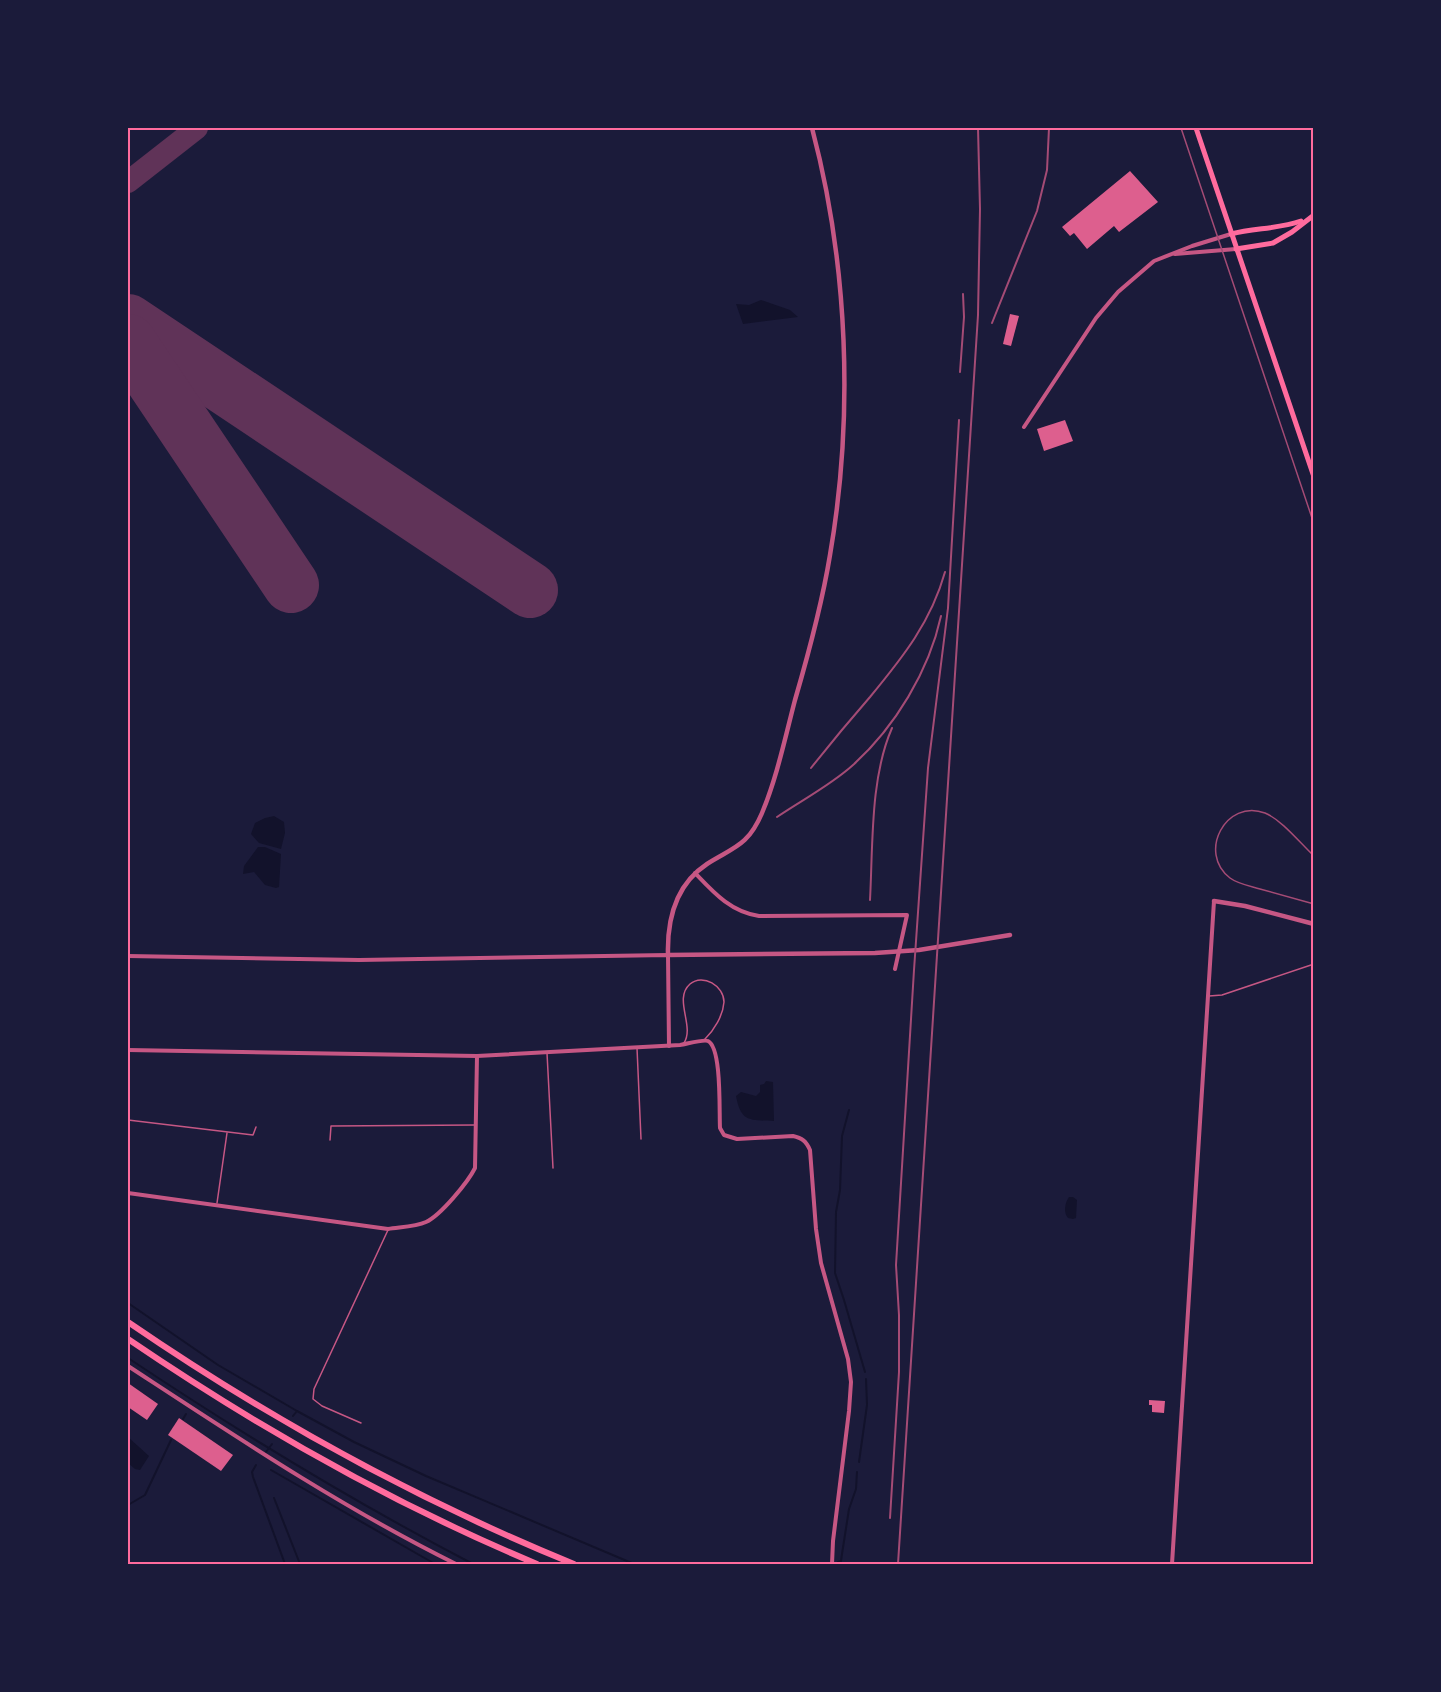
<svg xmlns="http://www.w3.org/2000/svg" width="1441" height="1692" font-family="Jost,sans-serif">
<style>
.water{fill:#12122b}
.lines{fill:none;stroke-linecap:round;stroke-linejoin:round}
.stream{stroke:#12122b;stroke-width:2}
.taxiway{stroke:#603358;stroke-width:22}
.runway{stroke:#603358;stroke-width:56}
.building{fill:#dd5f8e}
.service{stroke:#c65784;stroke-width:1.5}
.minor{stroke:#c65784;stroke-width:4}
.tertiary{stroke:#c65784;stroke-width:4.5}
.secondary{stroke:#ff6b9d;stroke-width:5}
.motorway{stroke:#ff6b9d;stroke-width:6}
.tram{stroke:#a44b75;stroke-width:1.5}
.rail{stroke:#a44b75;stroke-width:2}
.neatline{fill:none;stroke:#ff6b9d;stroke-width:2}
</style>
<rect width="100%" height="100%" fill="#1b1b3a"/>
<g class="water">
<polygon points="761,300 790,310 798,317 743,324 736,304 749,305"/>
<polygon points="274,816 284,822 285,833 281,849 259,843 251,834 255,823 265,818"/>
<polygon points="258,847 265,847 281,854 279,887 276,888 265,885 254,872 243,874 244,866"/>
<path d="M766,1081L773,1082L774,1121C749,1120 741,1122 736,1096L741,1092L756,1096L760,1092V1085L764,1084Z"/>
<path d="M1069,1197H1073L1077,1200L1076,1218L1073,1219L1068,1218C1063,1213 1065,1202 1069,1197Z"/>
<polygon points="128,1437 149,1456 140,1470 135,1469 128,1463"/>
</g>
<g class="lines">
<g class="stream">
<polyline points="849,1110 842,1136 840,1190 836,1212 835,1273 844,1300 865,1372"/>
<polyline points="128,1303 218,1365 297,1411"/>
<path d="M128,1358C239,1432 354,1502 473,1564"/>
<polyline points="293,1416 297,1411 354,1442 426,1476 634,1564"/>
<polyline points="183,1419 186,1414"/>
<polyline points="266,1452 272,1444"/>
<polyline points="859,1462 867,1405 866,1379"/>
<polyline points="256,1465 252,1472 253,1477 285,1564"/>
<polyline points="271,1470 435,1564"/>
<polyline points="274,1498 300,1564"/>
<polyline points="128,1505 145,1495 171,1440"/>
<polyline points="838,1562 841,1561 842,1554 849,1509 856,1489 857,1472"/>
</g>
<polyline class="taxiway" points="128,182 197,128"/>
<g class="runway">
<polyline points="128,322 530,590"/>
<polyline points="128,342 291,585"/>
</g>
</g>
<g class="building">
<polygon points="1130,171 1158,202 1119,232 1114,226 1087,249 1074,233 1070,236 1062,227"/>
<polygon points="1010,314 1019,316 1011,346 1003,344"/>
<polygon points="1065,420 1073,441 1044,451 1037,429"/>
<polygon points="128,1383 158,1404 147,1420 128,1407"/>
<polygon points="1149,1400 1165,1401 1164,1413 1152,1412 1152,1405 1149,1405"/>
<polygon points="179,1418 233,1455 221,1471 168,1435"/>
</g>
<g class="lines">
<g class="service">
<polyline points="1209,996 1222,995 1314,964"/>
<path d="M684,1043C695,1026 673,999 690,984C703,973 724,986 724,1002C723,1016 714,1030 705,1039"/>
<polyline points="637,1048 641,1139"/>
<polyline points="547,1053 553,1168"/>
<polyline points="128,1120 253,1135 256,1127"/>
<polyline points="330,1140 331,1126 475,1125"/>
<polyline points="217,1203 227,1133"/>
<polyline points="361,1423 322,1406 313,1399 314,1389 388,1230"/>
</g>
<g class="minor">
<polyline points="1175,254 1236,249"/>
<polyline points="1024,427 1096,318 1118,292 1154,261 1192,246 1231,234"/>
<path d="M695,873C714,893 731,912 759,916L907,915L895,969"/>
<polyline points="128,956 359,960 668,955 669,1046"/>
<path d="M128,1050L477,1056L680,1045C687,1044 703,1039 708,1041C722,1048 719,1112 720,1128L724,1135L737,1139L793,1136C802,1138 806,1141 810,1150L816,1229L821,1263L848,1359L851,1382L849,1411L833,1541L832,1564"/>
<path d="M128,1193L388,1229C400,1227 415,1227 426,1222C441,1215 468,1182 475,1168L477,1056"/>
<path d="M128,1366C235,1436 341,1507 456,1564"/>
<polyline points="1172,1564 1214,901"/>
</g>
<g class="tertiary">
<path d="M812,128C848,264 854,416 830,555C822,604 809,652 795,700C785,738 777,777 762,813C748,846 734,847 707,864C675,885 667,919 668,955L875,953L919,950L1010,935"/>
<polyline points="1214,901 1245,906 1314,924"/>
</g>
<g class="secondary">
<polyline points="1196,128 1314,477"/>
<path d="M1231,234C1255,228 1278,229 1301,221"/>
<polyline points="1236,249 1273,243 1292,232 1314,215"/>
</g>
<g class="motorway">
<path d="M128,1322C268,1418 417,1500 574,1564"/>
<path d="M128,1339C256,1426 393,1504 537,1564"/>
</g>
<g class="tram">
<polyline points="1181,128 1314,524"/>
<path d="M1314,856C1300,843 1282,820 1265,813C1226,798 1197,853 1230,878C1238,884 1250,886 1260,889C1278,894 1296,899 1314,904"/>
</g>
<g class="rail">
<polyline points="992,323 1037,211 1047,170 1049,128"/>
<polyline points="960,372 964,317 963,294"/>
<path d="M811,768C830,744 850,720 870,697C903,657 931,622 945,572"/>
<path d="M777,817C802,800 831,785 853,765C895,727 929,671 941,616"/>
<path d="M870,900C873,845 870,778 892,728"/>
<polyline points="890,1518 899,1372 899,1315 896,1265 914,970 928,768 948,608 959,420"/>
<polyline points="898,1564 978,315 980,209 978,128"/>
</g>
</g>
<rect width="1441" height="1692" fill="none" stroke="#1b1b3a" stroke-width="258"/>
<rect x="129" y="129" width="1183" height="1434" class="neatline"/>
</svg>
